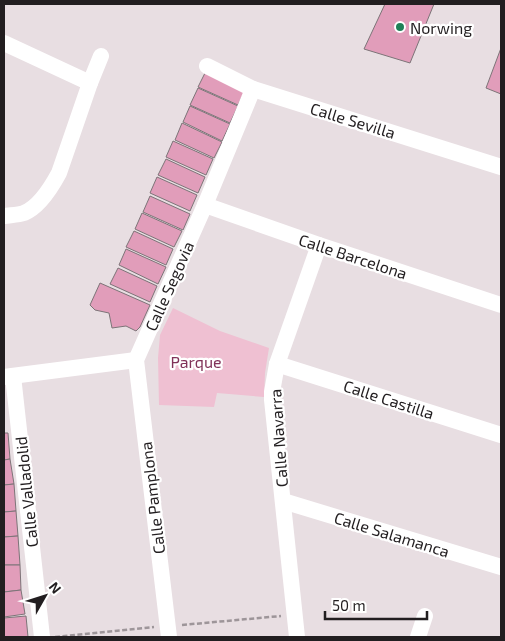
<svg xmlns="http://www.w3.org/2000/svg" width="505" height="641" font-family="'Exo 2',sans-serif">
<style>
.green{fill:#efc0d2}
.building{fill:#e19dba;stroke:#7d7478}
.lines{fill:none;stroke-linecap:round;stroke-linejoin:round}
.path{stroke:#9d9599;stroke-width:2.5;stroke-dasharray:5 2.5;stroke-linecap:butt}
.street{stroke:#fff;stroke-width:16}
.poi-dot{fill:#1f8058;stroke:#fff;stroke-width:2}
.labels{text-anchor:middle;dominant-baseline:central;stroke-width:4.5;stroke-linejoin:round;paint-order:stroke}
.poi-label{font-size:16px;fill:#221e20;stroke:#fff;text-anchor:start}
.street-label{font-size:16px;fill:#221e20;stroke:#fff}
.park-label{font-size:16px;fill:#813259;stroke:#fff}
</style>
<rect width="100%" height="100%" fill="#e8dee2"/>
<polygon class="green" points="173,308 220,331 269,348 265,373 264,397 217,393 214,407 159,405 158,358 160,335"/>
<g class="building">
<polygon points="385,4 434,4 410,63 364,49"/>
<polygon points="501,48 501,94 486,88"/>
<polygon points="206,71 246,89 238,105 198,87"/>
<polygon points="198,88 238,106 230,123 190,105"/>
<polygon points="190,106 230,124 222,141 183,122"/>
<polygon points="182,123 222,142 214,158 175,140"/>
<polygon points="173,141 213,159 206,175 166,157"/>
<polygon points="166,159 205,177 198,193 158,175"/>
<polygon points="157,177 197,195 190,211 150,193"/>
<polygon points="150,196 190,214 183,230 143,212"/>
<polygon points="142,213 182,231 174,247 135,229"/>
<polygon points="134,231 173,249 166,265 126,247"/>
<polygon points="126,249 166,267 158,284 119,265"/>
<polygon points="118,268 157,286 150,302 110,284"/>
<polygon points="100,283 150,305 140,327 136,331 126,326 112,328 109,313 95,310 90,305"/>
<polygon points="4,433 8,433 10,459 4,460"/>
<polygon points="10,459 14,484 4,485 4,460"/>
<polygon points="14,484 16,511 4,512 4,485"/>
<polygon points="16,511 18,536 4,537 4,512"/>
<polygon points="18,536 20,565 4,565 4,537"/>
<polygon points="4,565 20,565 21,590 4,592"/>
<polygon points="21,590 25,614 4,617 4,592"/>
<polygon points="26,616 28,637 4,637 4,618"/>
</g>
<g class="lines">
<g class="path">
<polyline points="182,625 281,616"/>
<polyline points="55,637 154,627"/>
</g>
<g class="street">
<polyline points="4,43 90,83"/>
<polyline points="207,66 253,89 501,167"/>
<polyline points="205,205 319,245 501,305"/>
<path d="M4,216C10,215 18,215 24,213C39,207 52,186 59,173L90,83L101,56"/>
<polyline points="277,364 501,435"/>
<polyline points="13,376 42,637"/>
<polyline points="4,377 136,360"/>
<polyline points="283,501 501,567"/>
<polyline points="169,637 136,360 205,205 253,89"/>
<polyline points="297,637 272,400 272,392 277,364 319,245"/>
<polyline points="418,637 425,616"/>
</g>
</g>
<circle class="poi-dot" cx="400" cy="27" r="5"/>
<g class="labels">
<g class="poi-label">
<text x="410" y="27">Norwing</text>
</g>
<g class="street-label">
<text transform="translate(353 120) rotate(17)">Calle Sevilla</text>
<text transform="translate(353 256) rotate(18)">Calle Barcelona</text>
<text transform="translate(169 286) rotate(-66)">Calle Segovia</text>
<text transform="translate(389 399) rotate(18)">Calle Castilla</text>
<text transform="translate(278 438) rotate(-94)">Calle Navarra</text>
<text transform="translate(26 492) rotate(-96)">Calle Valladolid</text>
<text transform="translate(152 498) rotate(-97)">Calle Pamplona</text>
<text transform="translate(392 534) rotate(17)">Calle Salamanca</text>
</g>
<g class="park-label">
<text x="196" y="361">Parque</text>
</g>
</g>
<rect width="505" height="641" fill="none" stroke="#221e20" stroke-width="10"/>
<g transform="translate(45 596) rotate(51)" stroke="#ffffff" stroke-width="4" paint-order="stroke">
<path d="M0-4L9 19L0 12L-9 19Z" fill="#221e20"/>
<text y="-8" font-size="14" font-weight="bold" text-anchor="middle" fill="#221e20">N</text>
</g>
<path d="M325 611v8h102v-8" fill="none" stroke="#221e20" stroke-width="2.5"/>
<text x="332" y="611" font-size="15" fill="#221e20" stroke="#ffffff" stroke-width="4" paint-order="stroke">50 m</text>
</svg>
